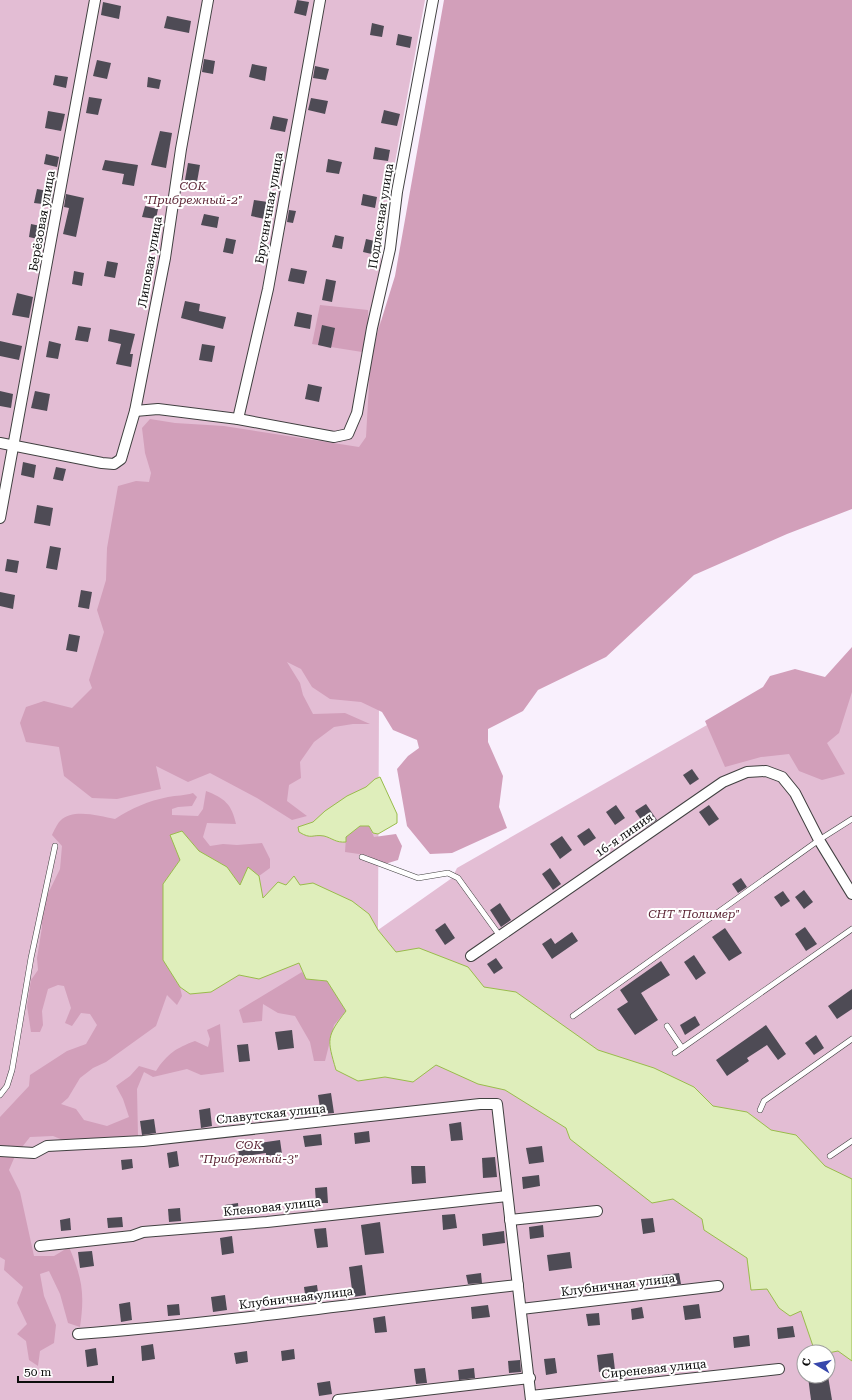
<svg xmlns="http://www.w3.org/2000/svg" width="852" height="1400" font-family="'Roboto Serif',serif">
<style>
.green{fill:#e3bdd4;fill-rule:evenodd}
.forest{fill:#d29fba}
.water{fill:#dfeebb;stroke:#99bc4b}
.building{fill:#4e4b55}
.lines{fill:none;stroke-linecap:round;stroke-linejoin:round}
.service-casing{stroke:#404040;stroke-width:6}
.minor-casing{stroke:#404040;stroke-width:12}
.service{stroke:#fff;stroke-width:5}
.minor{stroke:#fff;stroke-width:10}
.labels{text-anchor:middle;dominant-baseline:central;stroke-width:4;stroke-linejoin:round;paint-order:stroke}
.park-label{font-size:12px;font-style:italic;fill:#5d2636;stroke:#fff}
.street-label{font-size:12px;fill:#0d0d0d;stroke:#fff}
</style>
<rect width="100%" height="100%" fill="#f9f0fd"/>
<path class="green" d="M0,0H425L381,238L378,930L452,878L457,868L714,721L843,684L852,664V1400H0ZM804,1352H828V1376H804Z"/>
<g class="forest">
<polygon points="444,0 852,0 852,509 787,534 694,575 606,657 538,690 523,711 488,729 488,742 503,776 499,807 507,828 452,853 430,854 407,826 397,769 408,756 419,748 417,740 393,730 382,712 361,702 330,699 312,687 301,669 287,662 300,683 303,695 313,714 345,713 370,724 353,724 334,727 314,742 300,762 301,778 289,785 287,801 307,816 292,820 257,798 210,773 188,782 156,766 161,789 117,799 92,798 64,776 59,747 26,742 20,723 26,707 44,701 72,708 92,688 89,680 104,632 97,610 106,580 107,548 118,486 136,481 149,482 151,473 145,453 142,428 150,419 175,423 224,426 359,447 366,437 370,367 377,334 395,276"/>
<polygon points="320,305 368,310 368,337 362,352 312,344"/>
<polygon points="852,647 852,692 839,733 827,743 845,774 822,780 799,771 789,754 761,757 725,767 705,721 763,687 770,676 795,669 825,677"/>
<path d="M206,791C224,798 232,804 236,824L207,823L203,837L210,846L223,844L237,845L262,843L270,859V868L259,876L248,868L240,885L227,867L199,851L182,831L180,860L163,884V960L180,987L182,996L177,1005L167,995L156,1026L106,1062L93,1068L80,1078L68,1098L61,1104L76,1109L84,1120L107,1126L129,1117L123,1099L116,1086L130,1076L139,1066L156,1071C167,1054 176,1048 195,1041L208,1047L210,1039L207,1030L220,1024L224,1072L201,1075L187,1069L153,1077L144,1072L137,1089L138,1136L68,1142L53,1136L30,1137L15,1156L9,1170L20,1192L34,1256H54L69,1247C82,1278 85,1293 80,1327L68,1323L60,1294L49,1271L40,1274L44,1296L56,1325L54,1343L40,1351L38,1366L29,1360L26,1341L17,1334L27,1324L17,1303L23,1287L4,1270L5,1260L0,1257V1117L29,1086L30,1075L67,1051L86,1044L97,1025L90,1014L81,1013L72,1026L65,1023L71,1008L64,986L58,985L48,989L42,1011L43,1025L40,1032H31L27,1006L31,980L38,970L37,958L42,927L40,910L60,869L62,846L52,835C54,831 57,824 60,821C73,808 99,816 115,819C132,808 148,801 168,797C177,795 184,796 193,793L197,797L192,806L178,807L172,809V815L198,816L203,809Z"/>
<polygon points="360,826 369,826 374,837 396,834 402,846 398,860 385,864 366,855 345,852 346,837"/>
<polygon points="302,972 307,979 327,981 346,1011 334,1025 325,1061 314,1061 310,1042 295,1016 278,1013 263,1004 262,1021 243,1023 239,1010"/>
</g>
<g class="water">
<path d="M380,777L397,814V823L378,834L373,833L369,826H360L346,837V842C336,843 332,838 324,836C312,834 312,840 299,832L298,827L313,822L325,811L347,796L366,787L375,779Z"/>
<path d="M182,831L199,851L227,867L240,885L248,867L259,876L263,898L278,882L286,885L294,876L300,885L313,883L352,901L369,914L378,930L396,952L419,948L468,967L484,987L516,992L598,1050L654,1068L694,1087L713,1106L747,1112L771,1130L796,1135L825,1166L852,1179V1361L838,1351L828,1353L815,1352L801,1311L790,1316L779,1308L767,1289L751,1290L747,1258L704,1230L702,1219L673,1199L652,1203L570,1139L566,1128L505,1090L478,1084L436,1065L413,1082L385,1077L358,1081L336,1070C327,1039 326,1037 346,1011L327,981L306,979L299,963L259,979L239,975L211,992L190,994L180,987L163,960V884L180,860L170,835Z"/>
</g>
<g class="building">
<polygon points="297,0 309,2 306,16 294,13"/>
<polygon points="103,2 121,6 119,19 101,15"/>
<polygon points="167,16 191,21 189,33 164,28"/>
<polygon points="372,23 384,26 382,37 370,35"/>
<polygon points="398,34 412,37 410,48 396,45"/>
<polygon points="204,59 215,61 213,74 202,72"/>
<polygon points="97,60 111,63 107,79 93,76"/>
<polygon points="252,64 267,67 265,81 249,77"/>
<polygon points="315,66 329,69 326,80 313,78"/>
<polygon points="55,75 68,77 66,88 53,85"/>
<polygon points="148,77 161,80 159,89 147,87"/>
<polygon points="89,97 102,99 98,115 86,113"/>
<polygon points="311,98 328,101 325,114 308,110"/>
<polygon points="384,110 400,114 397,126 381,123"/>
<polygon points="48,111 65,114 61,131 45,128"/>
<polygon points="273,116 288,119 285,132 270,129"/>
<polygon points="160,131 172,133 166,168 151,165"/>
<polygon points="375,147 390,150 388,161 373,159"/>
<polygon points="46,154 59,157 57,167 44,164"/>
<polygon points="328,159 342,162 339,174 326,172"/>
<polygon points="105,160 138,165 134,186 122,184 124,174 102,170"/>
<polygon points="188,163 200,165 197,182 185,180"/>
<polygon points="37,189 53,192 51,205 34,203"/>
<polygon points="66,194 84,198 76,237 63,234 69,208 64,207"/>
<polygon points="363,194 377,197 375,208 361,205"/>
<polygon points="254,200 268,202 265,219 251,216"/>
<polygon points="145,206 158,209 156,219 142,217"/>
<polygon points="289,210 296,211 293,223 287,222"/>
<polygon points="204,214 219,217 217,228 201,225"/>
<polygon points="31,224 45,227 42,240 29,237"/>
<polygon points="335,235 344,237 342,249 332,247"/>
<polygon points="226,238 236,240 233,254 223,252"/>
<polygon points="366,239 379,242 376,255 363,252"/>
<polygon points="107,261 118,263 115,278 104,276"/>
<polygon points="291,268 307,271 304,284 288,281"/>
<polygon points="74,271 84,273 82,286 72,284"/>
<polygon points="326,279 336,281 332,302 322,300"/>
<polygon points="17,293 33,297 29,318 12,315"/>
<polygon points="185,301 200,304 199,311 226,317 223,329 181,318"/>
<polygon points="297,312 312,315 310,329 294,326"/>
<polygon points="322,325 335,328 331,348 318,345"/>
<polygon points="78,326 91,328 88,342 75,340"/>
<polygon points="110,329 135,334 130,354 133,354 131,367 116,364 121,344 108,341"/>
<polygon points="0,341 22,346 19,360 0,356"/>
<polygon points="49,341 61,344 58,359 46,357"/>
<polygon points="202,344 215,346 212,362 199,360"/>
<polygon points="308,384 322,387 319,402 305,399"/>
<polygon points="0,391 13,394 11,408 0,406"/>
<polygon points="35,391 50,394 47,411 31,408"/>
<polygon points="23,462 36,465 34,478 21,475"/>
<polygon points="56,467 66,469 63,481 53,479"/>
<polygon points="37,505 53,508 50,526 34,523"/>
<polygon points="50,546 61,548 57,570 46,568"/>
<polygon points="7,559 19,561 17,573 5,571"/>
<polygon points="81,590 92,592 89,609 78,607"/>
<polygon points="0,592 15,595 13,609 0,606"/>
<polygon points="69,634 80,636 77,652 66,650"/>
<polygon points="692,769 699,779 690,785 683,775"/>
<polygon points="646,804 657,820 646,827 635,811"/>
<polygon points="616,805 625,818 615,825 606,812"/>
<polygon points="709,805 719,819 709,826 699,812"/>
<polygon points="589,828 596,838 584,846 577,836"/>
<polygon points="562,836 572,850 560,859 550,844"/>
<polygon points="550,868 561,884 553,890 542,874"/>
<polygon points="741,878 747,887 738,893 732,884"/>
<polygon points="804,890 813,902 804,909 795,897"/>
<polygon points="783,891 790,901 781,907 774,897"/>
<polygon points="500,903 511,920 501,927 490,910"/>
<polygon points="445,923 455,938 445,945 435,930"/>
<polygon points="805,927 817,944 806,951 795,934"/>
<polygon points="725,928 742,953 729,961 712,937"/>
<polygon points="572,932 578,941 552,959 542,944 551,938 555,944"/>
<polygon points="694,955 706,973 696,980 684,962"/>
<polygon points="496,958 503,968 494,974 487,964"/>
<polygon points="661,961 670,975 641,993 658,1020 635,1035 617,1009 628,1002 620,990"/>
<polygon points="852,989 852,1009 837,1019 828,1006"/>
<polygon points="695,1016 700,1025 685,1035 680,1025"/>
<polygon points="766,1025 786,1054 778,1060 767,1045 747,1058 749,1061 727,1076 716,1060"/>
<polygon points="292,1030 294,1048 278,1050 275,1032"/>
<polygon points="816,1035 824,1048 814,1055 805,1043"/>
<polygon points="248,1044 250,1061 239,1062 237,1045"/>
<polygon points="331,1093 334,1113 321,1114 318,1095"/>
<polygon points="210,1108 212,1126 201,1128 199,1110"/>
<polygon points="154,1119 156,1133 142,1135 140,1121"/>
<polygon points="461,1122 463,1140 451,1141 449,1124"/>
<polygon points="369,1131 370,1142 355,1144 354,1133"/>
<polygon points="321,1134 322,1145 305,1147 303,1136"/>
<polygon points="280,1140 282,1154 266,1156 266,1153 239,1157 238,1146"/>
<polygon points="542,1146 544,1162 529,1164 526,1148"/>
<polygon points="177,1151 179,1166 169,1168 167,1153"/>
<polygon points="495,1157 497,1177 483,1178 482,1158"/>
<polygon points="132,1159 133,1168 122,1170 121,1160"/>
<polygon points="411,1166 425,1166 426,1183 412,1184"/>
<polygon points="539,1175 540,1186 523,1189 522,1177"/>
<polygon points="327,1187 328,1203 316,1203 315,1188"/>
<polygon points="238,1203 239,1215 226,1216 225,1205"/>
<polygon points="180,1208 181,1221 169,1222 168,1209"/>
<polygon points="455,1214 457,1228 443,1230 442,1215"/>
<polygon points="122,1217 123,1227 108,1228 107,1218"/>
<polygon points="70,1218 71,1230 61,1231 60,1220"/>
<polygon points="653,1218 655,1232 643,1234 641,1219"/>
<polygon points="380,1222 384,1253 365,1255 361,1225"/>
<polygon points="543,1225 544,1237 530,1239 529,1227"/>
<polygon points="326,1228 328,1247 317,1248 314,1229"/>
<polygon points="504,1231 505,1243 483,1246 482,1234"/>
<polygon points="232,1236 234,1253 222,1255 220,1238"/>
<polygon points="92,1251 94,1266 80,1268 78,1252"/>
<polygon points="570,1252 572,1268 549,1271 547,1255"/>
<polygon points="362,1265 366,1295 353,1297 349,1267"/>
<polygon points="481,1273 482,1283 468,1284 466,1275"/>
<polygon points="679,1273 681,1284 663,1286 662,1275"/>
<polygon points="317,1285 319,1300 306,1302 304,1287"/>
<polygon points="225,1295 227,1310 213,1312 211,1297"/>
<polygon points="130,1302 132,1320 121,1322 119,1304"/>
<polygon points="179,1304 180,1315 168,1316 167,1305"/>
<polygon points="699,1304 701,1318 685,1320 683,1306"/>
<polygon points="488,1305 490,1317 472,1319 471,1307"/>
<polygon points="642,1307 644,1318 632,1320 631,1309"/>
<polygon points="599,1313 600,1325 588,1326 586,1314"/>
<polygon points="385,1316 387,1332 375,1333 373,1318"/>
<polygon points="793,1326 795,1337 778,1339 777,1328"/>
<polygon points="749,1335 750,1346 734,1348 733,1337"/>
<polygon points="153,1344 155,1359 142,1361 141,1346"/>
<polygon points="96,1348 98,1365 87,1367 85,1350"/>
<polygon points="294,1349 295,1359 282,1361 281,1351"/>
<polygon points="247,1351 248,1362 236,1364 234,1353"/>
<polygon points="613,1353 615,1370 599,1372 597,1355"/>
<polygon points="555,1358 557,1373 546,1375 544,1359"/>
<polygon points="520,1360 521,1372 509,1373 508,1361"/>
<polygon points="425,1368 427,1383 416,1384 414,1369"/>
<polygon points="474,1368 475,1378 459,1380 458,1370"/>
<polygon points="828,1376 832,1400 811,1400 808,1377"/>
<polygon points="330,1381 332,1394 319,1396 317,1383"/>
</g>
<g class="lines">
<g class="service-casing">
<g id="service">
<polyline points="362,857 418,878 448,873 458,878 500,936"/>
<polyline points="573,1016 819,840 852,819"/>
<polyline points="667,1026 682,1048"/>
<polyline points="675,1053 852,929"/>
<polyline points="0,1095 7,1086 12,1070 31,958 55,846"/>
<polyline points="760,1110 764,1101 852,1039"/>
<polyline points="830,1156 852,1141"/>
</g>
</g>
<g class="minor-casing">
<g id="minor">
<polyline points="135,411 158,409 238,419 334,437 348,434 357,413 372,328 390,249 397,192 433,0"/>
<polyline points="238,419 268,289 320,0"/>
<polyline points="0,443 102,463 114,464 121,459 135,411 165,258 181,149 208,0"/>
<polyline points="0,518 95,0"/>
<polyline points="471,956 723,782 747,772 766,771 782,777 795,793 819,840 852,894"/>
<polyline points="0,1151 34,1153 47,1146 143,1141 480,1104 497,1104 531,1400"/>
<polyline points="510,1220 597,1211"/>
<polyline points="40,1246 132,1236 143,1232 267,1222 507,1196"/>
<polyline points="521,1309 718,1286"/>
<path d="M78,1334C225,1323 371,1301 518,1285"/>
<polyline points="531,1396 779,1369"/>
<polyline points="338,1400 530,1378"/>
</g>
</g>
<use href="#service" class="service"/>
<use href="#minor" class="minor"/>
</g>
<g class="labels">
<g class="park-label">
<text x="193" y="186">СОК<tspan x="193" dy="14">"Прибрежный-2"</tspan></text>
<text x="694" y="914">СНТ "Полимер"</text>
<text x="249" y="1145">СОК<tspan x="249" dy="14">"Прибрежный-3"</tspan></text>
</g>
<g class="street-label">
<text transform="translate(269 208) rotate(-80)">Брусничная улица</text>
<text transform="translate(381 216) rotate(-81)">Подлесная улица</text>
<text transform="translate(42 221) rotate(-80)">Берёзовая улица</text>
<text transform="translate(150 262) rotate(-80)">Липовая улица</text>
<text transform="translate(624 835) rotate(-35)">16-я линия</text>
<text transform="translate(271 1114) rotate(-6)">Славутская улица</text>
<text transform="translate(272 1207) rotate(-6)">Кленовая улица</text>
<text transform="translate(618 1285) rotate(-7)">Клубничная улица</text>
<text transform="translate(296 1298) rotate(-7)">Клубничная улица</text>
<text transform="translate(654 1369) rotate(-6)">Сиреневая улица</text>
</g>
</g>
<g transform="translate(816 1364) rotate(280)"><circle r="19" fill="#ffffff" stroke="#9e9e9e"/>
<path d="M0-3L7 15L0 10L-7 15Z" fill="#3747ac"/>
<text y="-6" font-size="11" font-weight="bold" text-anchor="middle" fill="#0d0d0d">С</text>
</g>
<path d="M18 1376v6h95v-6" fill="none" stroke="#0d0d0d" stroke-width="2"/>
<text x="24" y="1376" font-size="12" fill="#0d0d0d" stroke="#ffffff" stroke-width="3" paint-order="stroke">50 m</text>
</svg>
